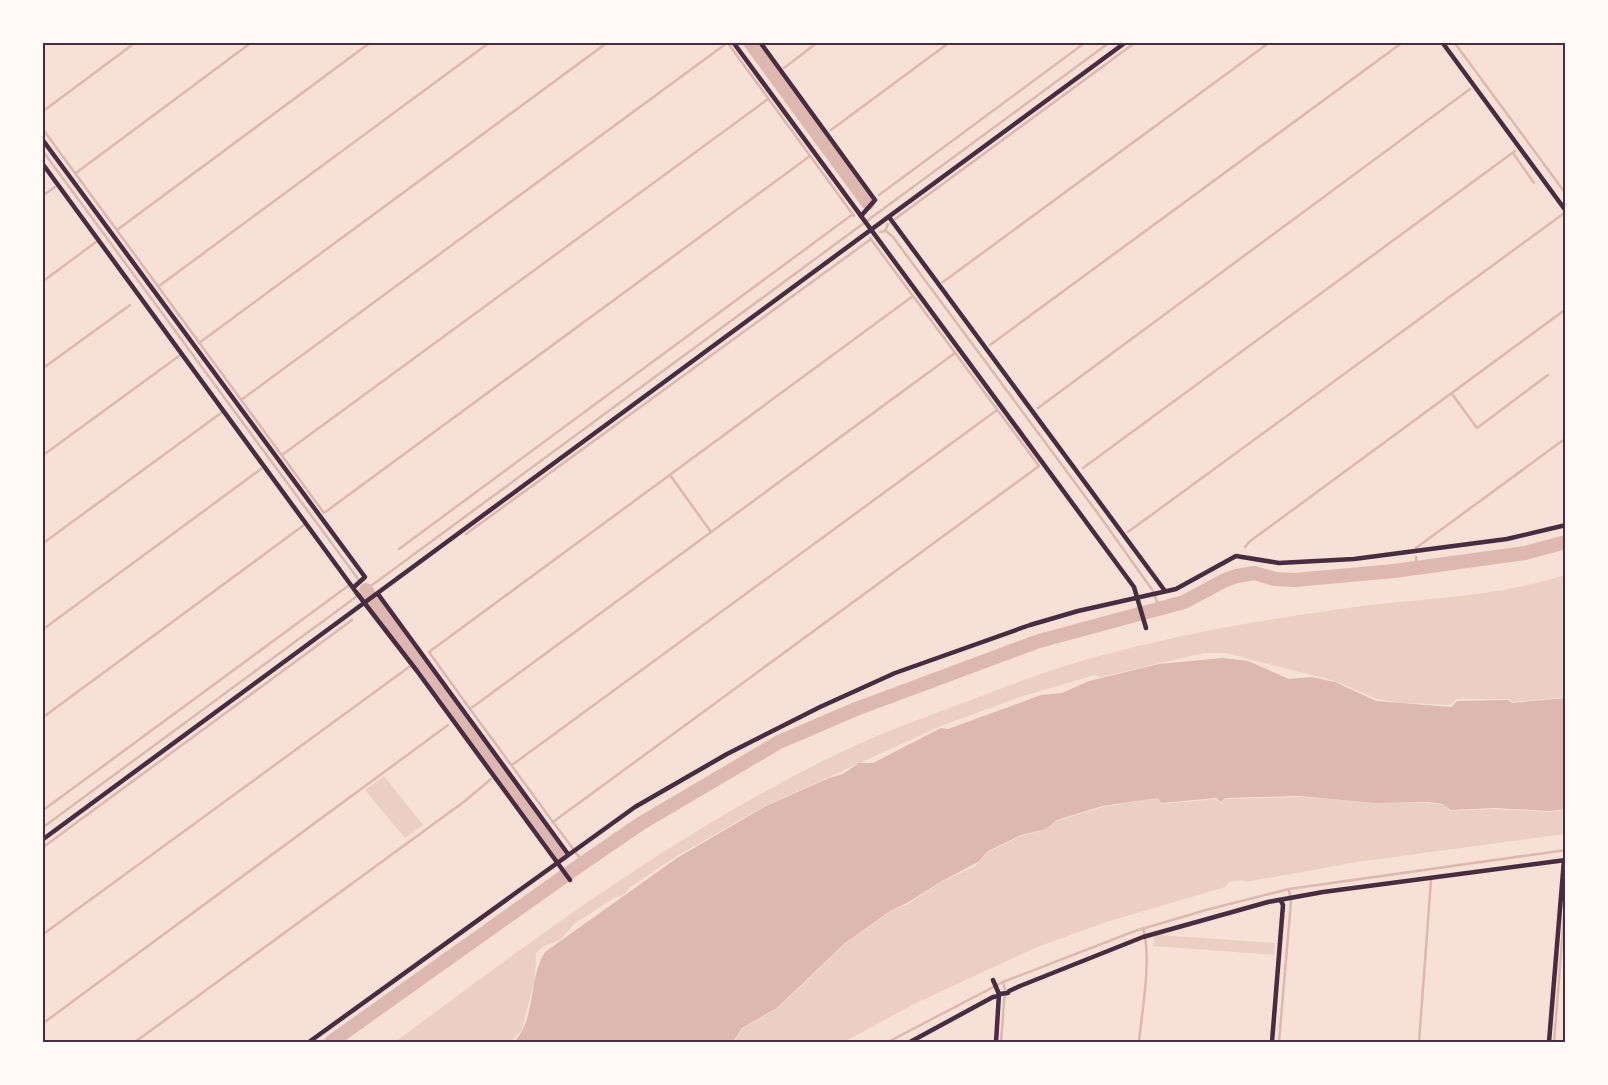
<svg xmlns="http://www.w3.org/2000/svg" width="1608" height="1085" font-family="'Libre Baskerville',serif">
<style>
.green{fill:#ebcfc5}
.water{fill:#dcb8b0}
.lines{fill:none;stroke-linecap:round;stroke-linejoin:round}
.stream{stroke:#dcb8b0;stroke-width:2.5}
.river{stroke:#dcb8b0;stroke-width:14}
.minor{stroke:#4a2c40;stroke-width:4.5}
.neatline{fill:none;stroke:#4a2c40;stroke-width:2}
</style>
<rect width="100%" height="100%" fill="#f7e1d7"/>
<g class="green">
<path d="M1565,575V697L1513,702L1508,699H1456L1450,705L1403,703L1377,699L1335,681L1225,653H1204L1101,677L1095,675L1023,696L941,726L763,807L677,856L630,887L624,895L614,898L574,924L560,940L544,946L536,953L535,979L524,1021L521,1031L510,1042H395C536,937 677,832 837,754C879,733 924,718 968,701C1016,683 1064,664 1115,652C1196,631 1279,617 1362,606C1429,598 1500,596 1565,575Z"/>
<polygon points="384,776 423,825 405,838 365,790"/>
<polygon points="1303,797 1375,803 1428,803 1443,805 1451,811 1494,809 1550,812 1565,809 1565,834 1357,862 1246,882 1242,880 1229,882 1225,887 1106,922 1035,948 914,1004 844,1042 734,1042 743,1028 778,1008 845,944 891,911 908,904 941,882 974,867 988,852 1021,836 1046,829 1057,821 1102,807 1158,798 1161,804 1216,799 1221,803 1225,799"/>
<polygon points="1160,935 1275,943 1274,955 1153,946 1154,936"/>
</g>
<path class="water" d="M1223,658L1248,661L1289,679L1311,677L1335,682L1376,701L1451,707L1457,701L1508,700L1512,703L1565,698V809L1550,811L1494,808L1451,810L1442,804L1429,802L1375,803L1299,796L1225,798L1221,802L1216,798L1161,803L1158,798L1102,806L1057,820L1046,829L1021,835L988,851L978,862L942,881L907,903L890,911L844,944L777,1008L742,1028L733,1042H514C537,1017 528,979 545,952L677,858L764,807L829,778L843,774L859,763H873L941,728L948,729L1041,695L1062,693L1089,681L1159,664Z"/>
<g class="lines">
<g class="stream">
<polyline points="727,42 854,216"/>
<polyline points="1454,42 1566,194"/>
<polyline points="784,68 818,42"/>
<polyline points="774,75 777,73"/>
<polyline points="42,112 136,42"/>
<polyline points="42,128 324,513 810,156"/>
<polyline points="831,130 950,42"/>
<polyline points="820,138 822,137"/>
<polyline points="42,150 358,579"/>
<polyline points="1513,153 1534,183"/>
<polyline points="76,173 252,42"/>
<polyline points="879,195 1086,42"/>
<polyline points="42,196 55,187"/>
<polyline points="868,203 870,201"/>
<polyline points="895,219 1136,42"/>
<polyline points="117,230 371,42"/>
<polyline points="885,231 888,224"/>
<polyline points="880,232 886,231 893,237 1099,515 1153,591 1159,607"/>
<polyline points="42,282 96,242"/>
<polyline points="943,282 1270,42"/>
<polyline points="159,286 490,42"/>
<polyline points="199,343 608,42"/>
<polyline points="990,345 1403,42"/>
<polyline points="42,369 130,305"/>
<polyline points="1452,394 1477,428 1548,375"/>
<polyline points="241,400 727,43"/>
<polyline points="1038,408 1470,89"/>
<polyline points="282,455 768,99"/>
<polyline points="42,456 179,356"/>
<polyline points="1083,468 1515,151"/>
<polyline points="670,475 711,532"/>
<polyline points="1128,532 1563,214"/>
<polyline points="466,534 871,239"/>
<polyline points="42,544 221,413"/>
<polyline points="1245,547 1249,542 1566,309"/>
<polyline points="1416,548 1566,438"/>
<polyline points="399,549 853,214"/>
<polyline points="1416,557 1417,567"/>
<polyline points="1237,570 1237,576"/>
<polyline points="373,606 376,604"/>
<polyline points="42,630 261,469"/>
<polyline points="415,662 418,661"/>
<polyline points="470,709 429,652 913,296"/>
<polyline points="42,718 304,525"/>
<polyline points="457,719 460,717"/>
<polyline points="512,765 997,410"/>
<polyline points="495,775 501,774"/>
<polyline points="42,811 348,586"/>
<polyline points="553,822 470,709 955,353"/>
<polyline points="42,828 1110,42"/>
<polyline points="42,848 352,620"/>
<polyline points="583,862 553,822 1039,466 870,238"/>
<polyline points="42,935 409,667"/>
<polyline points="42,1024 448,725"/>
<polyline points="135,1042 465,801 491,779"/>
<polyline points="888,1042 1003,982 1135,931 1206,910 1289,889 1566,850"/>
<polyline points="1001,1042 1005,989 1003,982"/>
<path d="M1139,1042C1142,1010 1152,958 1143,928"/>
<polyline points="1279,1042 1291,901 1289,890"/>
<polyline points="1419,1042 1431,880"/>
<polyline points="1554,1042 1566,890"/>
</g>
<g class="river">
<polyline points="750,42 868,203"/>
<polyline points="366,590 368,593"/>
<polyline points="374,601 561,855"/>
<polyline points="331,1042 573,870 640,824 779,742 856,709 1039,641 1184,602 1225,580 1237,576 1254,573 1275,579 1295,580 1394,571 1525,553 1566,542"/>
</g>
<g class="minor">
<polyline points="733,42 1134,587 1146,628"/>
<polyline points="760,42 875,200 861,216"/>
<polyline points="1442,42 1566,211"/>
<polyline points="42,139 365,577 354,587"/>
<polyline points="42,163 356,592 417,671 570,880"/>
<polyline points="889,217 1165,591"/>
<polyline points="378,594 568,854"/>
<polyline points="42,840 1126,42"/>
<polyline points="993,980 999,994 996,1042"/>
<polyline points="999,994 1008,993 1009,991 1020,986 1143,937 1268,902 1323,892 1566,860"/>
<polyline points="309,1042 635,807 727,754 820,707 895,673 1030,625 1078,611 1176,589 1236,556 1279,563 1354,559 1507,539 1566,525"/>
<polyline points="910,1042 993,997 999,996"/>
<polyline points="1272,1042 1283,905 1281,901"/>
<polyline points="1549,1042 1564,860"/>
</g>
</g>
<rect width="1608" height="1085" fill="none" stroke="#fffaf5" stroke-width="88"/>
<rect x="44" y="44" width="1520" height="997" class="neatline"/>
</svg>
